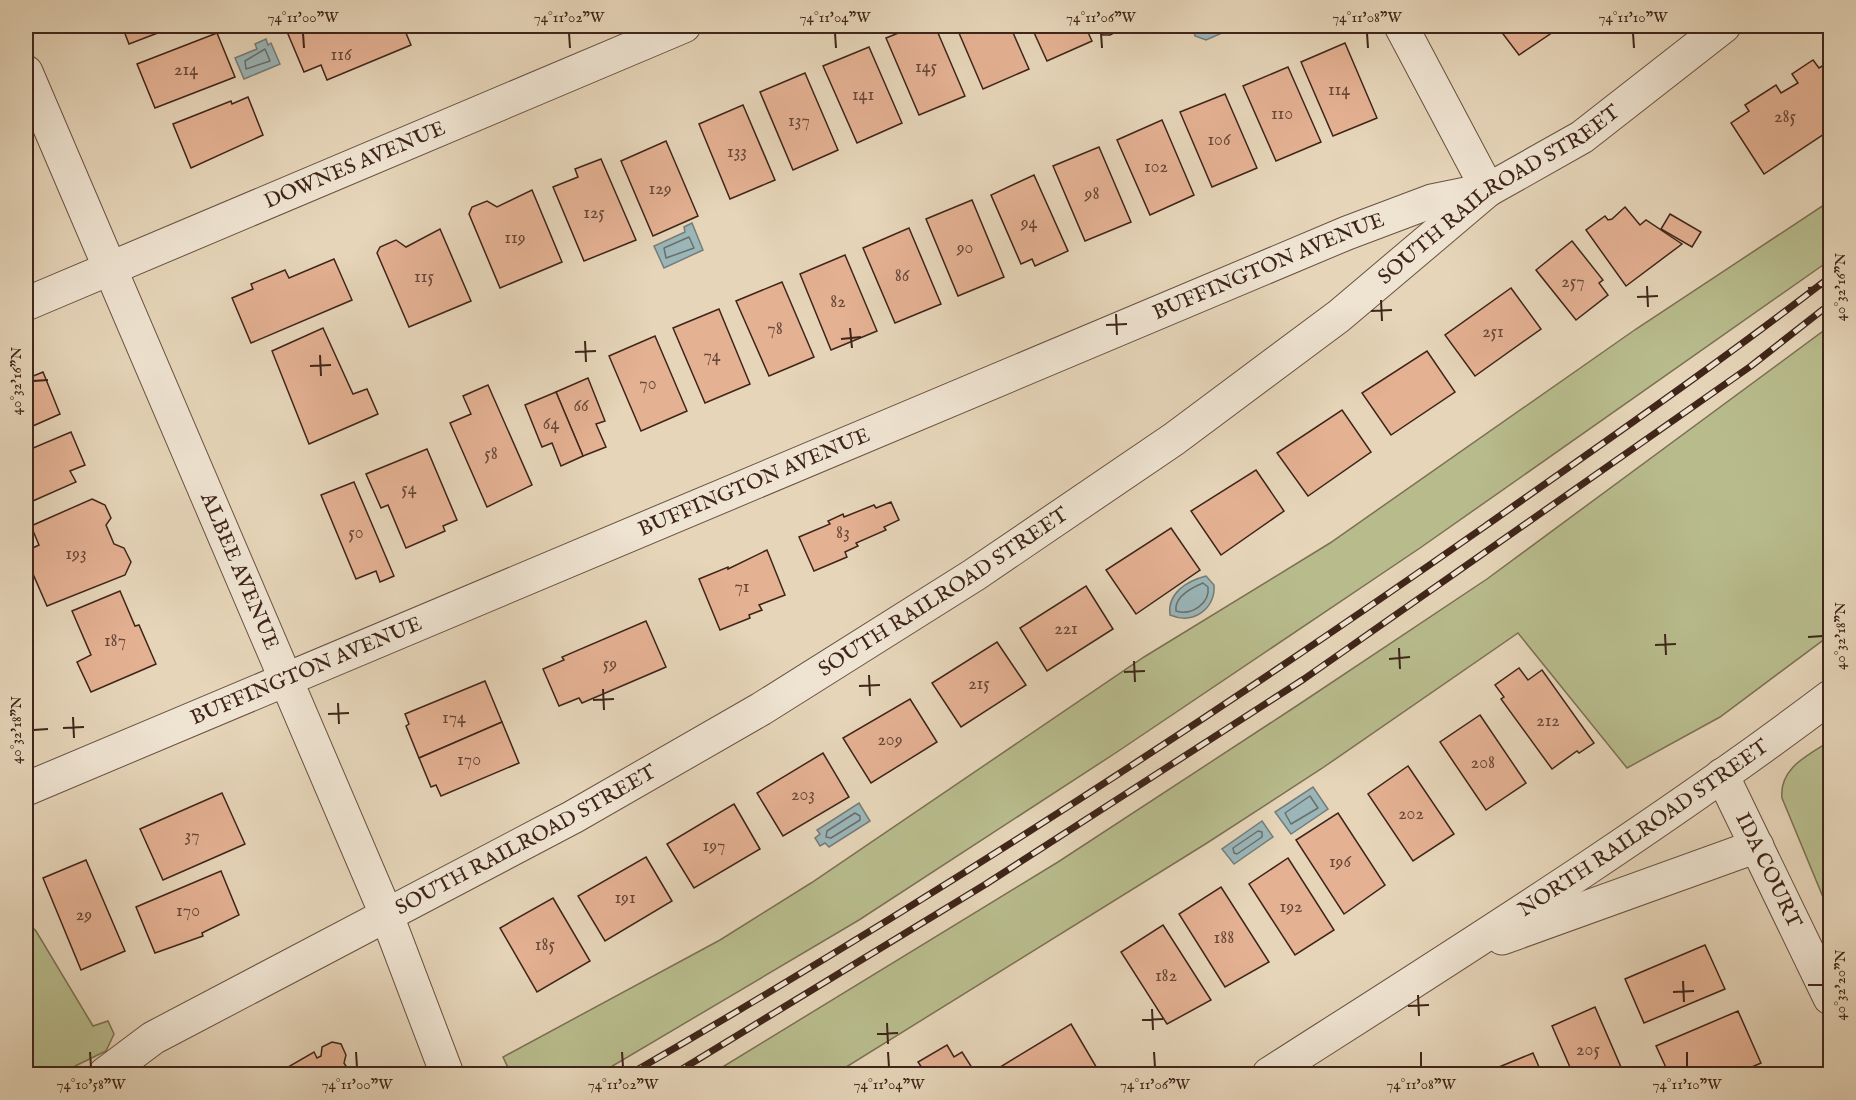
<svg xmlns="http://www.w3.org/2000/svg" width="1856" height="1100" font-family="'IM FELL English',serif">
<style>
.green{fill:#b8bc8d;stroke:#7c7053;stroke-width:1.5}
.water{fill:#9ab6b9;stroke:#767c79;stroke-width:1.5}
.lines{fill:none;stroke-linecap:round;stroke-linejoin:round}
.shore{stroke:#6c6e69;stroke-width:1.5}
.building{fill:#e4b193;stroke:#3f2519;stroke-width:1.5}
.minor-casing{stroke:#695141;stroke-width:35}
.minor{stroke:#efe4d2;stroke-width:33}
.rail-casing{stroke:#3f2519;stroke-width:7}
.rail{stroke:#efe4d2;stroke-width:4.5;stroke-dasharray:14;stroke-linecap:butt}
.ticks{fill:none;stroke:#3f2519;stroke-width:2}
.labels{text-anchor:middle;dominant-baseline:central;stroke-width:4.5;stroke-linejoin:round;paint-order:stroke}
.number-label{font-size:18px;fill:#684838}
.street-label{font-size:21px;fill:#3f2519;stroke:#efe4d2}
.neatline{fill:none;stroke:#3f2519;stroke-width:2}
.ticks-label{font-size:15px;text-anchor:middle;fill:#3f2519}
</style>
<rect width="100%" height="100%" fill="#e6d5b9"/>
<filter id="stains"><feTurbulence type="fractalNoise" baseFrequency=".00333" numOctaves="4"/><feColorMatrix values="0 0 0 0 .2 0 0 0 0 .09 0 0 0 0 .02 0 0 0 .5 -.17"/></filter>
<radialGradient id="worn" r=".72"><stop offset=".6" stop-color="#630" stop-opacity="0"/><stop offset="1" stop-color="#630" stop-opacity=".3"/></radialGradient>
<g class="green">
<polygon points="1830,201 1830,259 1823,265 1420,548 1117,752 859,920 599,1074 511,1074 503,1057 720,940 811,883 1144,657 1330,543 1636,329"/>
<polygon points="1830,326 1830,635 1720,717 1627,768 1518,633 1321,769 1207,843 835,1074 711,1074 1058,862 1298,705 1487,579"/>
<path d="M1830,741V914L1782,798C1779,768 1808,755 1830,741Z"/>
<polygon points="26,921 36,931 93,1026 108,1021 114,1034 106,1051 59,1074 26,1074"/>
</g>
<g class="water">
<polygon points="1192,26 1238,26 1206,40 1195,36"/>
<polygon points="266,39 268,45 271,43 280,64 244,79 235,58 257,49 255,44"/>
<polygon points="692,223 703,250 664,268 654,246 685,232 684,227"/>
<path d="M1206,576L1214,585C1216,608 1194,625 1170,615C1167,593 1187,581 1206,576Z"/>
<polygon points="1313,787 1328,809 1291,834 1275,812"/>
<polygon points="859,803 870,821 829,847 825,843 820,846 815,838 820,834 817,830"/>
<polygon points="1262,821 1273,837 1234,864 1222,849"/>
</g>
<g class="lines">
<g class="shore">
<polygon points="265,49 270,61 246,69 245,61"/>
<polygon points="689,237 694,248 666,258 664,248"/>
<path d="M1203,583L1208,587C1210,603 1192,616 1176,611C1174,597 1191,588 1203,583Z"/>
<polygon points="1310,796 1318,808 1291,824 1285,813"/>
<polygon points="855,813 860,816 860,820 831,838 826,837 827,831"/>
<polygon points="1258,831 1262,832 1262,837 1237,854 1234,853 1233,848"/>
</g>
</g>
<g class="building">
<polygon points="122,26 176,26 129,44"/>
<polygon points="288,26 403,26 411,45 327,80 321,65 304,72 285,27"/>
<polygon points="434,26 454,26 437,33"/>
<polygon points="916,26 935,26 965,96 919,115 886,38"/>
<polygon points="956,26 1010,26 1029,69 983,89"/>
<polygon points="1031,26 1085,26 1092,41 1047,61"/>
<polygon points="1099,26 1127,26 1110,35 1103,35"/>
<polygon points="1497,26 1562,26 1519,55"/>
<polygon points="217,33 235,77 155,108 137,64"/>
<polygon points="1345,43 1377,118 1333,136 1301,62"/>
<polygon points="869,47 902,123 857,143 823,66"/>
<polygon points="1813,60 1819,68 1830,61 1830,130 1764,174 1731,123 1749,111 1745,105 1776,85 1781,93 1798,83 1792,74"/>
<polygon points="1288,67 1321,142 1276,161 1243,86"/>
<polygon points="805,73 838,150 793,170 760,92"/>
<polygon points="1225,94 1257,168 1212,187 1180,112"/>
<polygon points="248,97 263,135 191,168 173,124 231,101 232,104"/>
<polygon points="743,105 775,180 730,199 699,124"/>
<polygon points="1162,120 1194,195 1150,215 1117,140"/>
<polygon points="666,141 698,216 653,236 621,161"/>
<polygon points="1099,147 1131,222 1085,241 1053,166"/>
<polygon points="601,159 636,240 584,261 553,187 578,177 575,169"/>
<polygon points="1034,175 1068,251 1035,266 1032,259 1021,264 991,195"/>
<polygon points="532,190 562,262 500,288 469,214 472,207 487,201 497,207"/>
<polygon points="972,200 1004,277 958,296 926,219"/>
<polygon points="1625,207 1640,225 1646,220 1682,244 1626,286 1586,230 1605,216 1608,220 1612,219"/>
<polygon points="1670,214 1701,232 1692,247 1661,229"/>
<polygon points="909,228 941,304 895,323 863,248"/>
<polygon points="440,229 471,301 409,327 377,253 380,247 396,240 406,247"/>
<polygon points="1572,241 1603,280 1599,283 1608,295 1576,320 1536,270"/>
<polygon points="845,255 877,331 831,350 800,274"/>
<polygon points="334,259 352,300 251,343 232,298 253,289 251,284 285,270 289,278"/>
<polygon points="782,282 814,357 769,376 736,301"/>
<polygon points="1511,288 1541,329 1475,376 1445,335"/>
<polygon points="719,309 750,384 705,403 673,328"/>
<polygon points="323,328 353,394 367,389 378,414 309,444 272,351"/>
<polygon points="655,336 687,411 641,431 609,356"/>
<polygon points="1427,351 1455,392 1391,435 1362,393"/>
<polygon points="43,372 60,414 26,429 26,379"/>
<polygon points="588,378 605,421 596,424 606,447 583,456 556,392"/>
<polygon points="488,385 532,485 487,507 450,423 471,414 463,396"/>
<polygon points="556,392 583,456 561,466 552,443 542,447 525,405"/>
<polygon points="1342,410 1371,452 1308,496 1277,453"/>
<polygon points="71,432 85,465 70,471 76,482 26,504 26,451"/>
<polygon points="427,449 457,520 443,526 445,531 406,548 388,505 381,508 366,474"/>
<polygon points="1256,470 1284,511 1221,555 1191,511"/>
<polygon points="354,482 394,576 380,582 376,571 356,579 321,495"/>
<polygon points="92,499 105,505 111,518 106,525 114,544 124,548 131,562 125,575 47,606 26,558 26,551 39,545 31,526"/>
<polygon points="891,502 899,520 884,527 886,530 856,543 858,546 845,552 847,557 814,571 799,537 830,524 828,521 843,514 844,517 874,505 876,508"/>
<polygon points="1171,528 1200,570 1136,614 1106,570"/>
<polygon points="767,550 785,595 759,605 762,610 749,615 750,618 720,630 699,579 728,567 728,569"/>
<polygon points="1086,586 1113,629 1047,671 1020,628"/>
<polygon points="120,591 135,626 139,625 156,664 91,692 77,662 91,655 72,611"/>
<polygon points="646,621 666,667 582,703 579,698 559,706 543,669 564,660 562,657"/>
<polygon points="997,642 1026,685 961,727 932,683"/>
<polygon points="1519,668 1528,680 1542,670 1594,743 1579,753 1577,751 1552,769 1501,699 1504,697 1495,685"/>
<polygon points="485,681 502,722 419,758 406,726 409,724 405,714"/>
<polygon points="910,699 937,742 871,783 843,738"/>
<polygon points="1480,715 1526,783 1486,810 1440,742"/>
<polygon points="502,722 519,763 441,796 436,785 431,787 419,758"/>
<polygon points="823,753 849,797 783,836 757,793"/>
<polygon points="1408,766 1454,834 1413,861 1368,794"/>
<polygon points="222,793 245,844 163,880 140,829"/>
<polygon points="734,804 760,849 694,888 667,844"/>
<polygon points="1338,813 1385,885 1344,914 1296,840"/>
<polygon points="646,857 672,901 605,941 578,896"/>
<polygon points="1288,858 1334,930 1295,955 1249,884"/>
<polygon points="86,860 125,951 81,970 43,878"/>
<polygon points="221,871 239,915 202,933 203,936 155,953 136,907"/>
<polygon points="1221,887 1269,962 1225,987 1179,914"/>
<polygon points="553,898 590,961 537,992 500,928"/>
<polygon points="1163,925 1211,1000 1167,1024 1121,952"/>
<polygon points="1705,945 1725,989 1644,1023 1625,979"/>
<polygon points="1595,1007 1624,1074 1573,1074 1552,1026"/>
<polygon points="1738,1011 1761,1063 1736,1074 1669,1074 1656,1046"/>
<polygon points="1071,1024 1098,1070 1091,1074 1000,1074 997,1069"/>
<polygon points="332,1042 341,1044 346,1055 344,1063 351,1074 276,1074 314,1052 317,1058 321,1056 322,1047"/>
<polygon points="947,1045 954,1057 962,1052 976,1074 926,1074 918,1062"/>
<polygon points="1533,1053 1542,1074 1482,1074"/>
</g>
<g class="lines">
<g class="minor-casing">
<g id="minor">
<polyline points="1401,26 1488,190"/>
<path id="s1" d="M26,72L387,916L447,1074"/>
<path id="s2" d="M26,304L684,26"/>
<path id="s3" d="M1722,775L1830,998"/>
<path id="s4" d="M26,789L1347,233L1432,201L1486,190"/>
<polyline points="1502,938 1757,846"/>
<path id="s5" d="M105,1074L153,1038L573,817L761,709L974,575L1174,439L1339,316L1488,190L1582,137L1724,26"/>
<path id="s6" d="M1269,1074C1458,953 1651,832 1830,697"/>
</g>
</g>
<use href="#minor" class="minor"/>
<g class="rail-casing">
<g id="rail">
<path d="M630,1074C923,905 1207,721 1484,527C1600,445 1718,364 1830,277"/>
<polyline points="674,1074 986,884 1304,679 1751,366 1830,304"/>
</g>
</g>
<use href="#rail" class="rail"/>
</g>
<path class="ticks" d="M303,33L304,48M569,33L570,48M835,33L836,48M1101,33L1102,48M1367,33L1368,48M1633,33L1634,48M1647,286L1648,307M1808,288L1823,287M1637,297L1658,296M1381,300L1382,321M1371,311L1392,310M1116,314L1117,335M1106,325L1127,324M850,328L852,348M841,339L861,337M585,341L586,362M575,352L596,351M320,355L321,376M310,366L331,365M33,381L48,380M1665,634L1666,655M1808,637L1823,636M1655,645L1676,644M1399,648L1400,669M1389,659L1410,657M1134,661L1135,682M1124,672L1145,671M869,675L870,696M859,686L880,685M603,689L604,710M593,700L614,699M338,703L339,724M328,714L349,713M73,717L74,738M63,728L84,727M33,730L48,729M1683,981L1684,1002M1808,985H1823M1673,992L1694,991M1418,995L1419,1016M1408,1006L1429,1005M1152,1009L1153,1030M1142,1020L1163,1019M887,1023L888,1044M877,1034L898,1033M90,1052L91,1067M356,1052L357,1067M622,1052L623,1067M888,1052L889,1067M1154,1052L1155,1067M1421,1052V1067M1687,1052V1067"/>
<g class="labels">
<g class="number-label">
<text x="341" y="55">116</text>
<text x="926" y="67">145</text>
<text x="186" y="70">214</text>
<text x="1339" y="90">114</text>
<text x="863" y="95">141</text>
<text x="1282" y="114">110</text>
<text x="1785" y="117">285</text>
<text x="799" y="121">137</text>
<text x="1219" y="140">106</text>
<text x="737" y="152">133</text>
<text x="1156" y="167">102</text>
<text x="660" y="189">129</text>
<text x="1092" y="194">98</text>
<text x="594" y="213">125</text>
<text x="1029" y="223">94</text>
<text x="515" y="238">119</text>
<text x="965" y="248">90</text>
<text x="902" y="276">86</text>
<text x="424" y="277">115</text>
<text x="1573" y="282">257</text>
<text x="838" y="302">82</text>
<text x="775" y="329">78</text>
<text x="1493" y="332">251</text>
<text x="712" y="356">74</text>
<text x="648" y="384">70</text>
<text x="581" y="406">66</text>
<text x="551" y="424">64</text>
<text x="491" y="454">58</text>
<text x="409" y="489">54</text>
<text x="356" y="533">50</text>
<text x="843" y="533">83</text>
<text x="76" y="554">193</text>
<text x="742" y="587">71</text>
<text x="1066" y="629">221</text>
<text x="115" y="641">187</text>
<text x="610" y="664">59</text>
<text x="979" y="684">215</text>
<text x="454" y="718">174</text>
<text x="1548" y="721">212</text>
<text x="890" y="740">209</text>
<text x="469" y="760">170</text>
<text x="1483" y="763">208</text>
<text x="803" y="795">203</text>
<text x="1411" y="814">202</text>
<text x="192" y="836">37</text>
<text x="714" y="846">197</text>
<text x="1340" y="862">196</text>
<text x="625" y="898">191</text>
<text x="1291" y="907">192</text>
<text x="188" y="911">170</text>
<text x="84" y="915">29</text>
<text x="1224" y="938">188</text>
<text x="545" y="945">185</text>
<text x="1166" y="976">182</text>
<text x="1588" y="1050">205</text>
</g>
<g class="street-label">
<text stroke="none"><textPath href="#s2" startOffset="357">DOWNES AVENUE</textPath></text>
<text stroke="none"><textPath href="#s5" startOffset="1652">SOUTH RAILROAD STREET</textPath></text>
<text stroke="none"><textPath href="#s4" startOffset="1348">BUFFINGTON AVENUE</textPath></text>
<text stroke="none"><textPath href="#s4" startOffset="790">BUFFINGTON AVENUE</textPath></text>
<text stroke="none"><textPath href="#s1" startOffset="543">ALBEE AVENUE</textPath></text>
<text stroke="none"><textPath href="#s5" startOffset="968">SOUTH RAILROAD STREET</textPath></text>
<text stroke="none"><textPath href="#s4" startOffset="304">BUFFINGTON AVENUE</textPath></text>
<text stroke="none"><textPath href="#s6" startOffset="448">NORTH RAILROAD STREET</textPath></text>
<text stroke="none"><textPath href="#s5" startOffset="482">SOUTH RAILROAD STREET</textPath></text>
<text stroke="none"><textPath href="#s3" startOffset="106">IDA COURT</textPath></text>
</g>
</g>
<rect width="1856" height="1100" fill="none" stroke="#e6d5b9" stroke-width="66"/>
<rect x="33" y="33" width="1790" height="1034" class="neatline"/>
<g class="ticks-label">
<text x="303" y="22">74°11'00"W</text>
<text x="569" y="22">74°11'02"W</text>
<text x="835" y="22">74°11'04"W</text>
<text x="1101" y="22">74°11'06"W</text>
<text x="1367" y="22">74°11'08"W</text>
<text x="1633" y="22">74°11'10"W</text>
<text transform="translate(1840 287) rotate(-90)" y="5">40°32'16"N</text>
<text transform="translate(16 381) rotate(-90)" y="5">40°32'16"N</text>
<text transform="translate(1840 636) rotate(-90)" y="5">40°32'18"N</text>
<text transform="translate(16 730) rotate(-90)" y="5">40°32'18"N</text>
<text transform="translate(1840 985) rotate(-90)" y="5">40°32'20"N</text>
<text x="91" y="1089">74°10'58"W</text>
<text x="357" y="1089">74°11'00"W</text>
<text x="623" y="1089">74°11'02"W</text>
<text x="889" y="1089">74°11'04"W</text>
<text x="1155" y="1089">74°11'06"W</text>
<text x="1421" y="1089">74°11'08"W</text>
<text x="1687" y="1089">74°11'10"W</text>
</g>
<rect width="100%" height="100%" filter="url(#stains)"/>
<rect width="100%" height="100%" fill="url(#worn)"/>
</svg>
